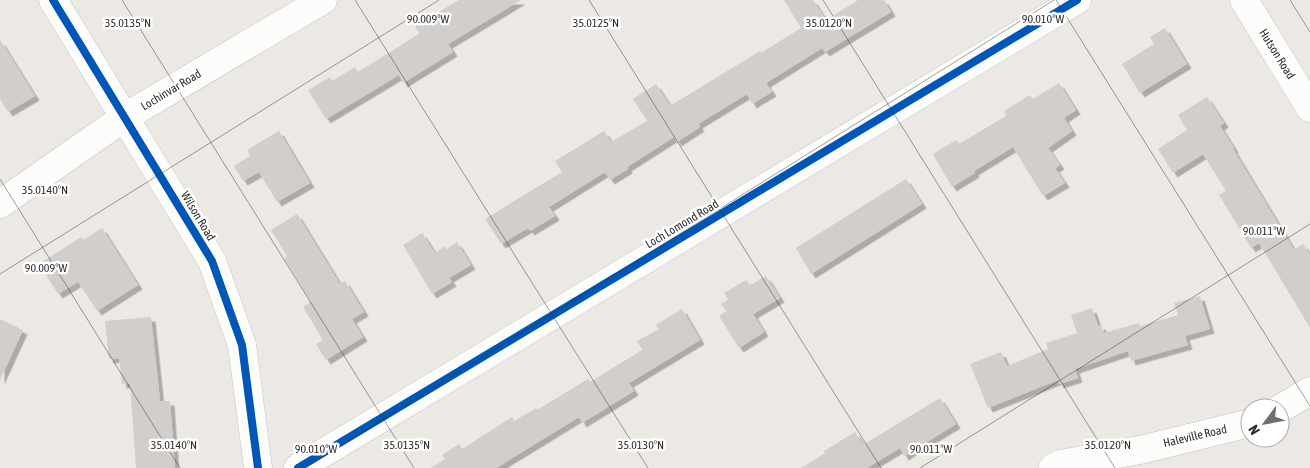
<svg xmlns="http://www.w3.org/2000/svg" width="1310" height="468" font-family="'Asap Condensed',sans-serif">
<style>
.building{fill:#d1cecb;filter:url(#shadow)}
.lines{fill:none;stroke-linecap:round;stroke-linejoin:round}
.minor-casing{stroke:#c5c4c5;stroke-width:29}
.minor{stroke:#fcfcfb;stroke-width:28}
.cycleway-casing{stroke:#fff;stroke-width:11}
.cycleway{stroke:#0057b8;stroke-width:8}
.ticks{fill:none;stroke:#2e2e2e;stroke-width:1;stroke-opacity:0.45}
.labels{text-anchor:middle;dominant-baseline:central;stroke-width:5;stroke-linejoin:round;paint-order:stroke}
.street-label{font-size:12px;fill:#2e2e2e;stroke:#fff}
.ticks-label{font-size:12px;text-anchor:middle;fill:#2e2e2e;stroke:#fff;stroke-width:5;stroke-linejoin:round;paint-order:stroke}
</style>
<defs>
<filter id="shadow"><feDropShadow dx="4.5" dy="4.5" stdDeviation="0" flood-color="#0004"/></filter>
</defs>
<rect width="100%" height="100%" fill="#ece8e4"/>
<g class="building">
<polygon points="459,0 521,0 448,44 453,52 403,83 399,75 326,119 308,90 330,77 332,81 355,67 358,72 419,34 415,26"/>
<polygon points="784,0 813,0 826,20 858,0 884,0 891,12 825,52 822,48 766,83 772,92 752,104 747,94 698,124 700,127 677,142 674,137 627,167 628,169 610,180 605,172 549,207 555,216 530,231 528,228 501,244 485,219 562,172 555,161 604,131 611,142 647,121 633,99 656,84 670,106 760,51 761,53 801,28"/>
<polygon points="1165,28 1187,64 1140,93 1122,64 1154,44 1150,37"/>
<polygon points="0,40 35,96 8,112 0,99"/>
<polygon points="1059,83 1076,110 1064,118 1072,131 1048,148 1060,165 1055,168 1065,183 1043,196 1013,147 974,171 975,173 952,187 933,154 956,140 959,144 1006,116 1004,111 1030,95 1033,99"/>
<polygon points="1207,97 1224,123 1220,126 1234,148 1233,149 1294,250 1303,244 1310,255 1310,328 1259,243 1251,248 1219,195 1226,191 1203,154 1173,173 1158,149 1187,130 1178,115"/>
<polygon points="279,131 310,183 277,202 259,172 243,181 234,166 250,156 247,150"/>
<polygon points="906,179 922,204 811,274 796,248"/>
<polygon points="297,214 340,284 345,281 364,312 352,319 363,337 326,360 316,344 323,340 303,307 311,302 284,258 287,256 271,230"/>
<polygon points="102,228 138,285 97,311 78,282 58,294 39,264 81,237 83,240"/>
<polygon points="422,233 435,253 445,246 447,249 457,242 471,265 449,278 452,282 432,294 403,245"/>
<polygon points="766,276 780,298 753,314 764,332 739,348 719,316 726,311 721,304 728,300 724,293 746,280 750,285"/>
<polygon points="1200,296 1210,329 1185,336 1188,345 1131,361 1128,351 1075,369 1078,378 1059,384 1058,380 988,408 970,364 1001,352 1007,366 1048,349 1046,343 1077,333 1071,315 1092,308 1098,326 1101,325 1104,333 1139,323 1140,326 1178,315 1174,303"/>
<polygon points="682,309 700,340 629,383 634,391 582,423 579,417 496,468 431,468 445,459 442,455 459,444 462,449 512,417 514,421 536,408 537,410 588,379 590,382 642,350 637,341 659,329 656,325"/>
<polygon points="151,317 160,401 170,401 175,468 136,468 130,383 122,384 119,358 109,359 105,321"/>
<polygon points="0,319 23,330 0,380"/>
<polygon points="940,398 956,424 904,456 900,448 867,468 801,468 825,453 824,451 855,432 863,445"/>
</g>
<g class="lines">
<g class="minor-casing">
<g id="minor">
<polyline points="53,0 212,261 242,345 258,468"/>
<polyline points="1244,0 1310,108"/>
<polyline points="0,204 125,117 323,0"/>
<polyline points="1280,409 1310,391"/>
<polyline points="298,468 1077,0"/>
<polyline points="1053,468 1060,464 1140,450 1250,423"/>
</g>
</g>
<use href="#minor" class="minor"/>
<g class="cycleway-casing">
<g id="cycleway">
<polyline points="53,0 212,261 242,345 258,468"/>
<polyline points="298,468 1077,0"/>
</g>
</g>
<use href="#cycleway" class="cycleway"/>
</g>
<path class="ticks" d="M122,0L414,468M355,0L648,468M589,0L881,468M823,0L1115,468M1056,0L1310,406M1290,0L1310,32M0,179L180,468M0,274L439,0M305,468L1054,0M920,468L1310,224"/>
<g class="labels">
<g class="street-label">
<text transform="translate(1277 54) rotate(58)">Hutson Road</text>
<text transform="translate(171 90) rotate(-31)">Lochinvar Road</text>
<text transform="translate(198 216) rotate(59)">Wilson Road</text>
<text transform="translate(682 224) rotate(-31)">Loch Lomond Road</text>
<text transform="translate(1195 436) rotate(-13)">Haleville Road</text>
</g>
</g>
<g class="ticks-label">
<text x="428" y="23">90.009°W</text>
<text x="1043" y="23">90.010°W</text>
<text x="128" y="27">35.0135°N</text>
<text x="596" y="27">35.0125°N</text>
<text x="829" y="27">35.0120°N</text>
<text x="45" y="194">35.0140°N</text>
<text x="1264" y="235">90.011°W</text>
<text x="46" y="272">90.009°W</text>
<text x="174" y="449">35.0140°N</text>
<text x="407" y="449">35.0135°N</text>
<text x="641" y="449">35.0130°N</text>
<text x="1108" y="449">35.0120°N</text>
<text x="316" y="453">90.010°W</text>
<text x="931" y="453">90.011°W</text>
</g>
<g transform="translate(1265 423) rotate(238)"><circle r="24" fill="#ffffff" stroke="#ababab"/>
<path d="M0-4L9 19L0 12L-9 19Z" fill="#706f6e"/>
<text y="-8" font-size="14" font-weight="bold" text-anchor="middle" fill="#2e2e2e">N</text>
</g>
</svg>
